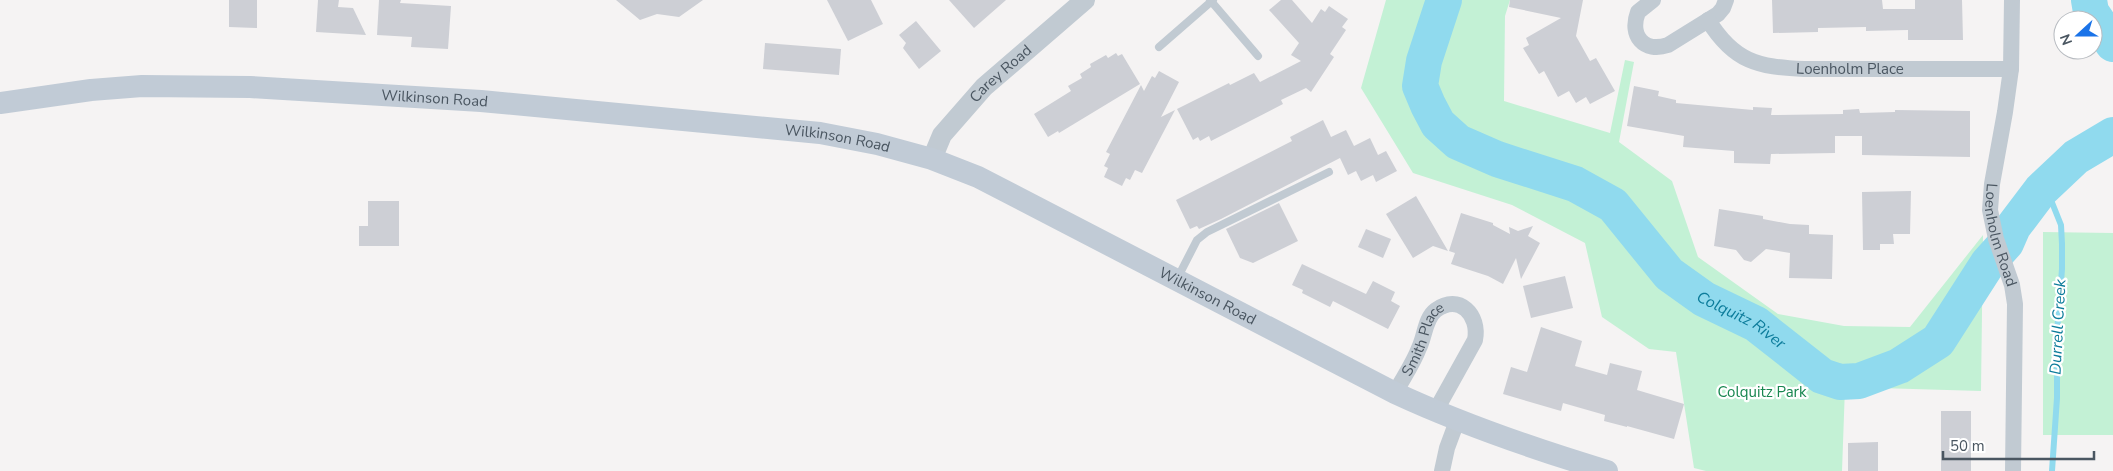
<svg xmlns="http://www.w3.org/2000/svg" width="2113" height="471" font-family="'Nunito Sans',sans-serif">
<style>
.green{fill:#c3f1d5}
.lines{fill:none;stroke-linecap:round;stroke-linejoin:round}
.stream{stroke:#90daee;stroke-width:6}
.river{stroke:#90daee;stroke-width:36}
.building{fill:#cdcfd5}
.service{stroke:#c1cad2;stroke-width:8}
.minor{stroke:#c1cad2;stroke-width:16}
.tertiary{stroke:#c1cad2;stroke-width:20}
.secondary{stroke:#c1cbd6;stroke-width:22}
.labels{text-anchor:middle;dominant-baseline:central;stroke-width:4.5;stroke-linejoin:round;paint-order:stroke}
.street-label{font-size:15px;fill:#4a5661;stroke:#fff}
.park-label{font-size:15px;fill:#17864f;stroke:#fff}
.water-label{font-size:16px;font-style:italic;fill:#0c7c9b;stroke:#fff}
</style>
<rect width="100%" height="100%" fill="#f5f3f3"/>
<g class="green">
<polygon points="1386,0 1510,0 1505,16 1504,101 1610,133 1625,60 1634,62 1619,142 1672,181 1698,257 1778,314 1844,326 1910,327 1983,235 1981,391 1845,387 1842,471 1706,471 1694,468 1676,352 1649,349 1602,317 1585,243 1512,205 1413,173 1361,88"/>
<polygon points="2043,232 2113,233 2113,435 2043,435"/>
</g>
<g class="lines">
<polyline class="stream" points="2045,185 2061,225 2062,244 2062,269 2057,333 2057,398 2052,471"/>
<g class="river">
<path id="s1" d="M1444,0L1424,61L1420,86L1428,105L1438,124L1458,142L1497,159L1575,184L1613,205L1669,274L1704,299L1756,324L1822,376L1840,382L1859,381L1899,366L1938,341L1988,263L2006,243L2013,227L2041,190L2076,157L2113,135"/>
<polyline points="2089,0 2091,12 2113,44"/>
</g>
</g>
<g class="building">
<polygon points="229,0 257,0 257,28 229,27"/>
<polygon points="318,0 339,0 338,7 353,8 366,35 316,32"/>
<polygon points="379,0 401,0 400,3 451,6 448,49 411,47 412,37 377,35"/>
<polygon points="616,0 703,0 679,17 657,14 640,20"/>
<polygon points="827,0 871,0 883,24 848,41"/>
<polygon points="949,0 1006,0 974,28"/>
<polygon points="1281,0 1292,0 1312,23 1321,9 1325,12 1329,6 1348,19 1342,27 1346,30 1330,54 1334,57 1311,92 1306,88 1281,100 1283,104 1211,141 1209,136 1200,141 1198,137 1193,140 1177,109 1229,83 1230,85 1254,73 1260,82 1301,61 1291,55 1299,43 1269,10"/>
<polygon points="1510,0 1583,0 1576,36 1590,61 1596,58 1615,91 1590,104 1586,97 1576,103 1569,91 1558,97 1544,71 1539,74 1523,48 1529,45 1526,38 1561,18 1509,7"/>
<polygon points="1772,0 1882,0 1883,9 1915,9 1915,0 1962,0 1963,40 1908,40 1908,30 1866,31 1866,27 1818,28 1818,32 1773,33"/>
<polygon points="916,21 941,51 919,69 903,48 906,43 899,35"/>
<polygon points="765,43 841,49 839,75 763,69"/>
<polygon points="1116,53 1118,56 1122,54 1140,84 1059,133 1058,131 1048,137 1034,114 1071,91 1068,86 1082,78 1080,74 1091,67 1090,64 1106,55 1108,58"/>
<polygon points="1159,71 1179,82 1161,117 1175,110 1142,173 1135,170 1130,180 1126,178 1122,186 1104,177 1108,168 1104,166 1110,154 1106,152 1141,85 1144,91 1152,76 1155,78"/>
<polygon points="1634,86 1659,91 1658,96 1676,100 1676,103 1753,110 1753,107 1772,108 1771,115 1843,114 1843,110 1859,109 1860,113 1895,112 1895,110 1970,111 1970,157 1862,155 1862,136 1835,136 1835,153 1771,154 1770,164 1734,163 1734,151 1683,147 1684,136 1627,126"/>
<polygon points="1323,120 1331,137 1346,130 1354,146 1370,138 1378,155 1386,151 1397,171 1376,182 1373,175 1361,181 1356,171 1348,175 1340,158 1221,219 1199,229 1197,226 1190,229 1176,200 1292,141 1290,137"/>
<polygon points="1911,191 1910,234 1893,234 1894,244 1880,244 1880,250 1863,250 1862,192"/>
<polygon points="1416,196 1448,251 1433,246 1413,258 1386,214"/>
<polygon points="368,201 399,201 399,246 359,246 359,226 368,226"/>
<polygon points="1279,203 1298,241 1253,263 1240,258 1226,229"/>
<polygon points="1719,209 1763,216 1763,219 1790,224 1809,225 1809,234 1833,235 1832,279 1789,278 1790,253 1766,249 1751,262 1744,260 1736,250 1714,246"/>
<polygon points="1461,213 1493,223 1493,225 1510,234 1509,227 1518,231 1533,226 1528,236 1540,243 1521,279 1516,258 1503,284 1488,276 1451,264 1455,253 1449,251"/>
<polygon points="1366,229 1391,239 1383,258 1358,247"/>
<polygon points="1302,264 1366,294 1373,281 1395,292 1391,301 1400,306 1388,329 1333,301 1330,307 1302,293 1303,290 1292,285"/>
<polygon points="1565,276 1573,308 1531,318 1523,286"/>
<polygon points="1541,327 1582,341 1575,366 1607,375 1610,363 1642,371 1637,390 1684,404 1674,439 1627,426 1627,427 1604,421 1605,415 1563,403 1561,411 1503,394 1511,367 1527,372"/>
<rect x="1941" y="411" width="30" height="60"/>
<polygon points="1878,442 1878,471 1848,471 1848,443"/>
</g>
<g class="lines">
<g class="service">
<polyline points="1210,0 1258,56"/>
<polyline points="1159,47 1213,0"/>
<polyline points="1178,277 1197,240 1207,232 1329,172"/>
</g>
<g class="minor">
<path d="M1653,0L1638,12C1629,36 1644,53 1668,45L1718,14L1723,8L1726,0"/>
<path id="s2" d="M2012,0L2011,69L2005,112L1992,184L1990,210L1996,239L2012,285L2015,304L2013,471"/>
<path id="s3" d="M1708,20C1734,62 1758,67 1804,69H2011"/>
<path id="s4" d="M1395,393C1403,378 1413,364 1419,348C1425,336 1425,318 1436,310C1459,293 1480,315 1475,340L1435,412"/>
<polyline points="1442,471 1447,448 1457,421"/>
</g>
<path class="tertiary" id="s5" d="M932,159L942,135L984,87L1085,0"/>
<path class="secondary" id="s6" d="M0,103L91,90L142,86L250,87L481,101L820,133L877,144L932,159L978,177L1395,393C1464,425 1534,449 1607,471"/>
</g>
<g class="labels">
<g class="street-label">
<text stroke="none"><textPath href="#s3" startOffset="160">Loenholm Place</textPath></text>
<text stroke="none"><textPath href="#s5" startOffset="111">Carey Road</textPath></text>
<text stroke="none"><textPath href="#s6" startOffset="436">Wilkinson Road</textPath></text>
<text stroke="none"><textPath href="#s6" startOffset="841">Wilkinson Road</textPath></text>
<text stroke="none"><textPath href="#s2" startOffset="238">Loenholm Road</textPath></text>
<text stroke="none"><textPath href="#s6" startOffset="1246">Wilkinson Road</textPath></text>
<text stroke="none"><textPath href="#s4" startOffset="61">Smith Place</textPath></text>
</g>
<g class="park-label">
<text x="1762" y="392">Colquitz Park</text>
</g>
<g class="water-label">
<text stroke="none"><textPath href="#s1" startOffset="501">Colquitz River</textPath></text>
<text transform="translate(2058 327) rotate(-87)">Durrell Creek</text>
</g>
</g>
<g transform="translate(2078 35) rotate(249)"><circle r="24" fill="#ffffff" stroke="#b7bbc0"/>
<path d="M0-4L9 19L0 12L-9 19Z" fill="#1a73e8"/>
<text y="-8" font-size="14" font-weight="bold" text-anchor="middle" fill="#4a5661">N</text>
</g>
<path d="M1943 451v8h151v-8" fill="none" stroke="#4a5661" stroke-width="2.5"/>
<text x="1950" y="451" font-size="15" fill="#4a5661" stroke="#ffffff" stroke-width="4" paint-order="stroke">50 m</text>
</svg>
